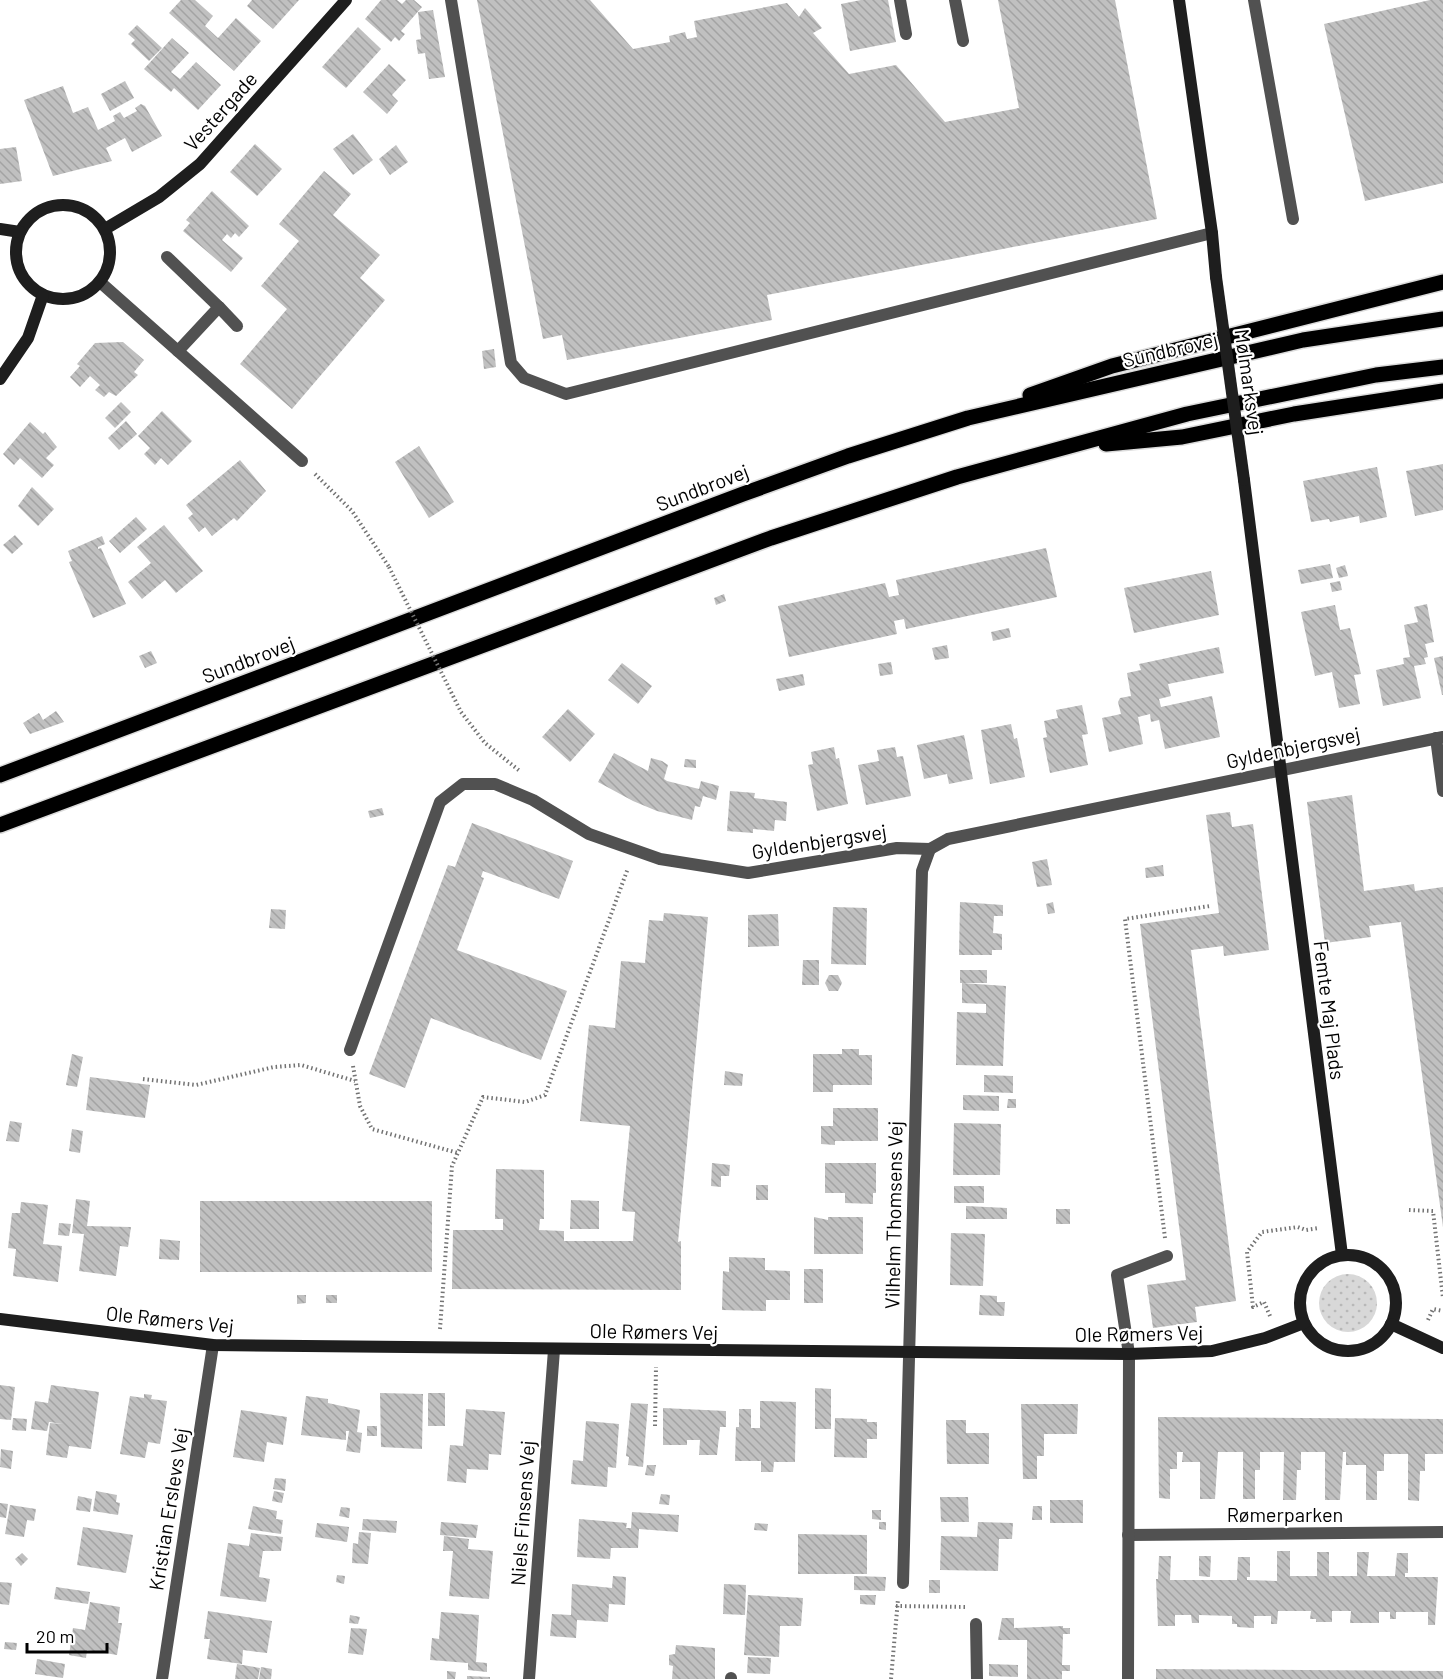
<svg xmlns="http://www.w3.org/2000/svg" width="1443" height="1679" font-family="Barlow,sans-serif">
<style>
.grass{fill:url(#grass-dots)}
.building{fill:url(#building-back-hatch)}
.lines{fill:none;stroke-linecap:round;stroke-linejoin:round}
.primary-casing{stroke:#dbdbdb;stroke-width:18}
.path{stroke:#737373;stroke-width:4;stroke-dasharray:1.5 3;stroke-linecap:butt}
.lane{stroke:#515151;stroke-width:12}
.street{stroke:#515151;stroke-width:12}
.secondary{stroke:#1e1e1e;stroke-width:12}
.primary{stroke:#000;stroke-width:15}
.path-bridge{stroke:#737373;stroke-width:4;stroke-dasharray:1.5 3;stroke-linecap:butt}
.secondary-bridge{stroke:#1e1e1e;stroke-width:12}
.labels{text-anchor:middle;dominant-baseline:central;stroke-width:4.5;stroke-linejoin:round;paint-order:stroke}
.street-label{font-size:20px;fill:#000;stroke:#fff}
</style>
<defs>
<pattern id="grass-dots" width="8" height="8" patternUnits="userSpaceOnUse" patternTransform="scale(1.5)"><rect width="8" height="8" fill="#d8d8d8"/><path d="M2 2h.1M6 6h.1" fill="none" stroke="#b8b8b8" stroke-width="1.8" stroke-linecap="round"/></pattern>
<pattern id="building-back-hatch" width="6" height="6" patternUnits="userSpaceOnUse" patternTransform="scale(1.5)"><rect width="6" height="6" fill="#c0c0c0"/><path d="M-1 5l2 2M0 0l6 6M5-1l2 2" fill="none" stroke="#a3a3a3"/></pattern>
</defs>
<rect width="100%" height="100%" fill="#fff"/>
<circle class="grass" cx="1348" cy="1303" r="29"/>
<g class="building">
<polygon points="181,0 195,0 213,16 205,26 218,38 236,18 261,41 234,71 169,13"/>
<polygon points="252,0 299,0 273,29 247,6"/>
<polygon points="381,0 397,0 402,4 406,0 414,0 422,7 401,31 405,34 399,41 395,37 391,42 365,19"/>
<polygon points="477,0 590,0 633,49 670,42 669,36 685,32 687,39 697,37 694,21 787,3 799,17 805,8 822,28 813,33 849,74 896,65 945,122 1019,108 998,0 1115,0 1157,219 767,295 772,320 567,360 562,335 543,339"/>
<polygon points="861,0 888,0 896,42 850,51 841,4"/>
<polygon points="1430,0 1443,0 1443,183 1365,201 1324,24"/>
<polygon points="433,10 445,77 429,79 425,53 418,54 416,40 421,39 418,12"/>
<polygon points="137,25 162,48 149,61 131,44 135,40 128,34"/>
<polygon points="358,27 381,49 346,88 322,67"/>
<polygon points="172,38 189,53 171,72 180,79 196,62 221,85 198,110 174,88 171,92 144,69"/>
<polygon points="389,64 406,80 392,95 398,101 387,114 363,92"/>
<polygon points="125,81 134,98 110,111 101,94"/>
<polygon points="63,86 73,113 88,107 98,130 115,121 113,116 120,112 124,118 137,111 135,108 141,104 145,106 162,136 132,152 125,138 106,148 112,161 53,176 24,100"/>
<polygon points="353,134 373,160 353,175 333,149"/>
<polygon points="255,144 282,169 257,196 230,172"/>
<polygon points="396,145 408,162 390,175 379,159"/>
<polygon points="16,147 22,181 0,184 0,149"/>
<polygon points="324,171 351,194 333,215 380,255 360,278 385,300 292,409 240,364 287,309 261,286 299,241 279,224"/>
<polygon points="212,191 249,226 239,237 235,233 231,238 227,234 222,240 243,258 231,272 183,231 190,223 186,220"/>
<polygon points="123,342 144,360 134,372 138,375 116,396 109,392 104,397 95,390 100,385 90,376 80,387 70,377 80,366 77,364 95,343"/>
<polygon points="494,349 496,367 484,369 482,351"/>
<polygon points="121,402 131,412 115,428 105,418"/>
<polygon points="162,411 192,441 168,465 161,458 155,465 144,454 150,448 138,436"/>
<polygon points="126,421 137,434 119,450 108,438"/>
<polygon points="30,422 43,434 45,432 57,447 46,458 54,465 42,478 20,458 14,465 3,454"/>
<polygon points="419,446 454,502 429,518 395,462"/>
<polygon points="240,460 266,491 237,521 234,518 212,536 205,527 199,532 188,518 193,514 186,505"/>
<polygon points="1443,464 1443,510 1415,516 1406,471"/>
<polygon points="1377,467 1387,517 1360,523 1359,516 1330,522 1329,519 1311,522 1303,481"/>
<polygon points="32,487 54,509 38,526 18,506"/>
<polygon points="136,517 147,529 120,553 109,541"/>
<polygon points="164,525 203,571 176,593 165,580 142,599 128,582 151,563 137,547"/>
<polygon points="15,535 23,544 12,554 3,545"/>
<polygon points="102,536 105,544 98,547 98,549 101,548 126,604 93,618 69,562 72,561 68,551"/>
<polygon points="1046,548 1057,597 906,629 904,619 894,621 897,634 789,657 778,606 885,583 889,597 899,595 896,580"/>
<polygon points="1330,564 1333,578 1301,584 1298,570"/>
<polygon points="1345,565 1348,576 1339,578 1336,568"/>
<polygon points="1211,571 1219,615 1134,633 1124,588"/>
<polygon points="1340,581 1342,590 1332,592 1330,583"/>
<polygon points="724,594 726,601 716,605 714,598"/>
<polygon points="1427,604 1434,642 1425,644 1428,657 1424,658 1426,664 1414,666 1421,698 1383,706 1376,670 1404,664 1403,658 1410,657 1404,625 1418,622 1414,607"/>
<polygon points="1335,605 1340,630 1350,628 1361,674 1354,675 1360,704 1339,708 1332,672 1315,676 1301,612"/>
<polygon points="1009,628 1011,637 993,641 991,632"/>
<polygon points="947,645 949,658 935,660 932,648"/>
<polygon points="1219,647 1224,673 1168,684 1171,696 1159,699 1161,707 1212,696 1220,737 1165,749 1159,720 1151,722 1150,714 1138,717 1143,744 1109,752 1102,718 1121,714 1118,702 1120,698 1131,696 1127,673 1141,670 1139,664"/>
<polygon points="151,651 157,663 145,668 139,656"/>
<polygon points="1443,656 1443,695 1442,695 1434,658"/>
<polygon points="891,662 893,674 880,676 878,664"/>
<polygon points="622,663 652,686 638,704 608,680"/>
<polygon points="803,674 805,685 779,691 776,679"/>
<polygon points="1082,705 1088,734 1082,735 1088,765 1050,773 1043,738 1047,737 1044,721 1058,718 1056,710"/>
<polygon points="568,709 595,734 570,762 542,737"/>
<polygon points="56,711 64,722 30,734 23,723 39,713 43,720"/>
<polygon points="1011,724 1014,739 1017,738 1025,777 990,784 981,730"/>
<polygon points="964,735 973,779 949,784 947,774 924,779 917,745"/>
<polygon points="834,747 836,759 839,758 848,804 817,811 808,765 813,764 811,752"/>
<polygon points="895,747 897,757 903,756 911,796 866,805 858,765 879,761 877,750"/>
<polygon points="614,753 648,771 651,758 662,761 668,765 664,779 667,781 699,789 701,781 719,786 716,800 703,796 700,807 695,806 692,820 657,811 633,801 598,782"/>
<polygon points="685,759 696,760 696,768 684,767"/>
<polygon points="730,791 755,793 754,798 787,802 786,821 775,820 774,831 753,829 753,833 727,831"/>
<polygon points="1352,795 1364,891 1414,884 1415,891 1443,887 1443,1227 1401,922 1369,926 1371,937 1325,943 1307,802"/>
<polygon points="382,808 384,815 370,818 368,811"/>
<polygon points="1230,812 1232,827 1253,824 1269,950 1224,956 1223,946 1191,950 1236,1301 1195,1307 1197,1322 1153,1328 1147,1285 1186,1280 1140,924 1219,913 1206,815"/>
<polygon points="472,823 573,861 559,899 483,871 481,877 484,878 457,950 567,991 541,1060 431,1018 405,1088 369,1074 448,865 455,867"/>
<polygon points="1047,859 1052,885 1037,887 1032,862"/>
<polygon points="1163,865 1164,876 1146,878 1145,868"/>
<polygon points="960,902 1003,905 1003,916 994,916 993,933 1002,934 1002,950 992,950 992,955 959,955"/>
<polygon points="1053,902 1055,913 1048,914 1046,904"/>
<polygon points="833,907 867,908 866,965 831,964"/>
<polygon points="271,909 286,910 285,929 269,928"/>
<polygon points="664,913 708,917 678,1242 681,1241 681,1290 452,1289 453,1230 503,1230 503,1219 495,1219 496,1169 544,1170 544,1219 540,1219 539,1230 564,1231 564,1241 633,1241 635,1212 622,1211 630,1126 580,1121 589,1025 615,1028 621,961 645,963 649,920 663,921"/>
<polygon points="778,914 779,946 748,947 748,915"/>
<polygon points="803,960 819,960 819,985 802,985"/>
<rect x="960" y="970" width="27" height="13"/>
<polygon points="829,975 838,975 842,983 838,991 829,991 825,983"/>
<polygon points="962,983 1006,986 1003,1066 956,1065 957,1012 986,1013 986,1004 962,1003"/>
<polygon points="842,1049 859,1049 859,1055 872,1055 872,1085 833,1085 833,1092 813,1092 813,1054 842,1054"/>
<polygon points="72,1054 83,1057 77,1087 66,1085"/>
<polygon points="725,1071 743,1074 742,1086 724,1085"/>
<polygon points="984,1075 1013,1076 1013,1093 984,1092"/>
<polygon points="90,1077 150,1085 145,1118 86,1110"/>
<polygon points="963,1095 999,1096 999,1111 963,1110"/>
<polygon points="1008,1099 1016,1099 1016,1108 1007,1108"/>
<polygon points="833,1108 878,1108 878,1141 835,1141 835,1145 821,1144 821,1126 833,1126"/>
<polygon points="10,1121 22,1123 19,1142 6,1141"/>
<polygon points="954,1123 1001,1124 1000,1175 953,1175"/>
<polygon points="72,1129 83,1131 80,1153 69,1151"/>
<polygon points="712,1163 730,1165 729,1176 721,1176 721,1187 711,1186"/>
<polygon points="825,1163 876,1163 876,1193 873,1193 873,1204 845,1203 845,1193 825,1193"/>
<rect x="756" y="1185" width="12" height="15"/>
<rect x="954" y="1186" width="30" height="17"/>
<polygon points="76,1199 90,1201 87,1226 131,1227 128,1247 120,1246 116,1276 79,1271 84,1234 72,1233"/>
<polygon points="571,1200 599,1201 599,1229 570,1229"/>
<rect x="200" y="1201" width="232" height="71"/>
<polygon points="21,1202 48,1205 43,1244 62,1246 58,1282 13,1276 16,1249 8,1248 12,1213 20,1213"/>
<polygon points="966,1206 1007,1208 1007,1219 966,1219"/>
<rect x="1056" y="1209" width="14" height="15"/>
<polygon points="814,1217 828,1220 828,1217 863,1217 863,1254 814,1254"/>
<polygon points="59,1223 71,1224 69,1236 58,1235"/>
<polygon points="951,1233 985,1234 983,1286 950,1285"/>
<polygon points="160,1239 180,1241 179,1260 159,1259"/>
<polygon points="729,1257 765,1258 765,1270 790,1271 790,1300 766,1300 766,1311 722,1310 723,1271 729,1272"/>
<rect x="804" y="1269" width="19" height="34"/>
<polygon points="297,1295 306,1295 306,1303 297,1304"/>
<rect x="326" y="1295" width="11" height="8"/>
<polygon points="980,1295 997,1296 997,1302 1005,1302 1004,1316 979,1315"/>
<polygon points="0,1385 15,1387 11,1420 0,1419"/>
<polygon points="51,1385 99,1392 91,1449 69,1446 67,1458 46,1455 50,1423 63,1424 49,1422 47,1431 31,1429 35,1401 48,1403"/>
<polygon points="815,1388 831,1389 831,1429 815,1429"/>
<polygon points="380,1393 423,1394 422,1449 381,1447"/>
<rect x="428" y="1393" width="17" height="33"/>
<polygon points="144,1394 152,1395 151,1399 167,1401 160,1444 148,1442 145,1458 120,1454 130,1396 144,1398"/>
<polygon points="306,1396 328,1399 328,1403 360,1410 357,1432 362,1433 360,1453 346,1451 349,1431 346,1431 346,1440 301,1435"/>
<polygon points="760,1401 796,1402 795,1462 774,1462 773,1472 761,1472 761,1461 735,1461 736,1427 739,1427 739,1409 751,1409 751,1428 760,1428"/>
<polygon points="631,1403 648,1404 643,1467 628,1465 629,1457 626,1456"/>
<polygon points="1021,1404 1078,1404 1077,1434 1044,1434 1044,1456 1037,1456 1037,1479 1023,1479"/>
<polygon points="663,1408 726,1411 726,1427 720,1427 717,1455 699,1455 700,1440 687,1440 687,1445 663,1445"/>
<polygon points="466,1409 505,1412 501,1455 489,1454 488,1470 467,1469 466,1483 447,1481 450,1445 463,1446"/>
<polygon points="241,1410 287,1417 283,1445 267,1442 264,1462 233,1457"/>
<polygon points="1158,1417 1443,1419 1443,1454 1425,1454 1425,1471 1420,1471 1419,1501 1408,1500 1408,1454 1384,1454 1384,1471 1377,1471 1377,1500 1366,1500 1366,1465 1346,1465 1346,1452 1343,1452 1340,1500 1325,1500 1325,1452 1301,1452 1301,1470 1297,1470 1296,1500 1283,1500 1284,1452 1260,1452 1260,1470 1255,1470 1255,1499 1243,1499 1243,1452 1218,1452 1215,1499 1200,1499 1200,1462 1182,1462 1183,1452 1177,1452 1177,1469 1170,1469 1170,1499 1159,1498"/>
<polygon points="13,1418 27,1419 26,1431 12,1430"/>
<polygon points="835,1418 867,1419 867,1422 877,1422 877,1439 867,1439 867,1458 834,1457"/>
<polygon points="946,1420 966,1420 966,1433 989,1433 989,1464 947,1464"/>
<polygon points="586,1421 619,1424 616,1468 608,1467 607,1487 571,1484 573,1460 583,1461"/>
<rect x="367" y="1426" width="10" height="10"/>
<polygon points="1,1449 13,1451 11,1469 0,1467"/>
<polygon points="647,1465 656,1465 654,1476 645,1475"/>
<polygon points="275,1478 286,1479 285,1491 273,1489"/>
<polygon points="96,1491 117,1495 116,1502 120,1503 118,1515 93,1511"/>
<polygon points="274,1491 284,1493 282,1503 272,1501"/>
<polygon points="661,1494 670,1495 669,1505 659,1504"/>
<polygon points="78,1496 92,1499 90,1512 76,1510"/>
<polygon points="940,1497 968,1497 969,1522 941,1522"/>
<rect x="1050" y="1500" width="33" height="23"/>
<polygon points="0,1503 8,1504 6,1518 0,1517"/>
<polygon points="10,1505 36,1509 34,1521 27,1520 24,1537 5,1534"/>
<polygon points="253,1506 277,1511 276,1519 283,1520 281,1534 248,1529"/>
<polygon points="1033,1506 1042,1506 1042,1520 1032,1520"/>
<polygon points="341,1507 350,1508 349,1518 339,1516"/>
<polygon points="872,1510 881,1510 881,1520 872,1519"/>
<polygon points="632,1512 679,1515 678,1532 639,1529 638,1548 611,1548 610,1559 577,1557 579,1519 627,1523 626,1528 631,1528"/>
<polygon points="363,1519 397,1521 396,1533 362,1530"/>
<polygon points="441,1522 478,1525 476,1538 440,1535"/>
<polygon points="879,1522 886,1522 886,1530 879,1529"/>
<polygon points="978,1522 1013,1523 1012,1539 999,1539 998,1571 940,1570 941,1536 977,1537"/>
<polygon points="317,1523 349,1527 347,1542 315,1537"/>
<polygon points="755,1523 768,1524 767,1531 754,1530"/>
<polygon points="83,1527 133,1535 126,1573 77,1565"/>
<polygon points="359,1532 371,1533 368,1564 352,1563 353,1543 358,1544"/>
<polygon points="251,1533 283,1537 281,1551 263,1551 259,1577 270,1579 266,1602 220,1596 228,1543 249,1546"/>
<polygon points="798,1534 867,1535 867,1574 798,1574"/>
<polygon points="444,1536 469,1539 468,1549 493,1551 489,1599 449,1596 453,1551 443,1551"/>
<polygon points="1277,1551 1290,1551 1290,1576 1317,1576 1317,1552 1329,1552 1329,1576 1357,1576 1357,1552 1369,1552 1367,1576 1395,1576 1397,1553 1408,1553 1408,1573 1405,1573 1405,1577 1438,1577 1435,1625 1428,1625 1428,1612 1396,1612 1396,1619 1390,1619 1390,1612 1379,1612 1379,1623 1350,1623 1351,1611 1332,1611 1332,1622 1316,1622 1316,1619 1310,1619 1311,1611 1278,1611 1277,1624 1271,1624 1271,1616 1254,1616 1254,1628 1237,1627 1237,1624 1232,1624 1232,1616 1199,1615 1199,1623 1192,1623 1191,1615 1175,1615 1175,1626 1158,1626 1156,1579 1158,1579 1159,1556 1171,1556 1170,1580 1237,1580 1238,1557 1250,1557 1250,1577 1247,1577 1247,1580 1277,1581"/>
<polygon points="22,1553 28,1559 21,1566 15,1559"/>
<polygon points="1199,1556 1211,1556 1210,1577 1199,1576"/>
<polygon points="337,1575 345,1576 344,1584 336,1582"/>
<polygon points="613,1576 626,1577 625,1605 609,1604 608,1622 577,1620 576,1638 550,1636 552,1614 571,1615 572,1584 612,1588"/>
<polygon points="854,1576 886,1577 885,1591 854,1590"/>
<rect x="929" y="1580" width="11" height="13"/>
<polygon points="0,1582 12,1583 9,1605 0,1604"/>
<polygon points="724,1584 746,1585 745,1615 723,1614"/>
<polygon points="56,1587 90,1592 88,1604 54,1599"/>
<polygon points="748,1595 803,1598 801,1626 780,1626 779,1657 744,1655"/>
<polygon points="860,1595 876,1595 875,1605 860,1604"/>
<polygon points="90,1602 120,1607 118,1623 122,1623 117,1655 87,1650 86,1658 69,1655 73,1628 85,1630"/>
<polygon points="208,1611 272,1621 267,1653 243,1650 242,1664 207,1659 210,1639 204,1639"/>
<polygon points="441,1612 479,1615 476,1662 487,1663 487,1672 468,1670 468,1663 430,1660 432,1638 439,1639"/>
<polygon points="350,1615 360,1617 358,1624 349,1623"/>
<polygon points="1002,1618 1014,1618 1014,1628 1063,1626 1063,1628 1070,1628 1070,1634 1063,1634 1062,1665 1070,1665 1070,1671 1062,1671 1062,1679 1027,1679 1027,1640 998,1640"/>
<polygon points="351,1628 367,1629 363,1655 348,1653"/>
<polygon points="5,1642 17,1643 16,1650 4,1649"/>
<polygon points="676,1645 715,1648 715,1679 672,1679 673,1666 669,1665 669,1655 675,1654"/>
<polygon points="748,1657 771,1658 770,1674 747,1673"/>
<polygon points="37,1659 65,1664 63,1678 35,1674"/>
<polygon points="237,1664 260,1668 258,1679 235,1679"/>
<polygon points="989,1664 1018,1665 1018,1677 989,1676"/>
<polygon points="261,1667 272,1669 271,1679 259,1679"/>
<polygon points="1156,1669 1443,1671 1443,1679 1156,1679"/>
<polygon points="447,1671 456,1672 455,1679 447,1679"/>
<polygon points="467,1676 490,1677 490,1679 467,1679"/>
</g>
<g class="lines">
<g class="primary-casing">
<g id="primary">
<polyline points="1030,395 1112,366 1443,282"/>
<polyline points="1106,444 1182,437 1294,414 1443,391"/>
<polyline points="0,775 743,494 848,456 968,418 1303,340 1443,319"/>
<polyline points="0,825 771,538 957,477 1187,414 1376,375 1443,367"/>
</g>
</g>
<g class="path">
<polyline points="315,474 352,511 389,567"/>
<polyline points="461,712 485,743 521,772"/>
<polyline points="353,1066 360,1106 372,1129 458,1153"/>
<polyline points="143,1079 196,1085 274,1067 301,1065 355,1081"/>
<polyline points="1409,1210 1433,1211 1443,1298"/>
<polyline points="1165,1238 1125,919 1210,906"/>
<polyline points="1270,1316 1264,1302 1253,1307 1247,1252 1262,1232 1298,1227 1306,1230 1319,1228"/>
<polyline points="1428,1320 1433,1309 1443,1311"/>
<polyline points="440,1329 452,1166 483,1097 525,1102 545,1095 628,868"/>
<polyline points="655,1426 656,1367"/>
<polyline points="896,1606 968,1607"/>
<polyline points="891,1679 898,1599"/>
</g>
<g class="lane">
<polyline points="451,0 511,363 524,378 566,394 1212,233"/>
<polyline points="900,0 906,34"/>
<polyline points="955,0 963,41"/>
<polyline points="1254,0 1293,219"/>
<polyline points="167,257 219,307 178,351"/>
<polyline points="219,307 237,326"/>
<polyline points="1436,738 1443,791"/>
<polyline points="1129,1354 1117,1275 1167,1256"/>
</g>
<g class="street">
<polyline points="100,282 302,461"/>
<polyline points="350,1050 440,802 463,784 495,784 533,800 589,834 660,859 748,873 897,848 930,849 948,839 1443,737"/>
<polyline points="1128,1535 1443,1532"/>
<polyline points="903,1583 922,871 930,849"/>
<polyline points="976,1624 977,1679"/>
<polyline points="162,1679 213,1345"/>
<polyline points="529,1679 554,1350"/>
<polyline points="731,1679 731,1678"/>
<polyline points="1128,1679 1129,1354"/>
</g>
<g class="secondary">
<polyline points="1179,0 1212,233 1216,277"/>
<circle cx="63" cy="252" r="47"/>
<polyline points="0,229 20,232"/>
<polyline points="105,229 159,197 200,164 346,0"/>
<polyline points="0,379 28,338 43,295"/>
<polyline points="1244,480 1342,1255"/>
<circle cx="1348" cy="1303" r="48"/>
<polyline points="0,1319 213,1345 1129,1354 1212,1351 1265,1338 1304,1323"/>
<polyline points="1391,1324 1443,1348"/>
</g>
<use href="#primary" class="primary"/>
<polyline class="path-bridge" points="389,567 461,712"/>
<polyline class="secondary-bridge" points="1216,277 1244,480"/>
</g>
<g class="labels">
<g class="street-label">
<text transform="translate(220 111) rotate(-48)">Vestergade</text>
<text transform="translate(1170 349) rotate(-13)">Sundbrovej</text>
<text transform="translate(1250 382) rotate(82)">Mølmarksvej</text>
<text transform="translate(702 487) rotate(-21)">Sundbrovej</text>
<text transform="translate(248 659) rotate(-21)">Sundbrovej</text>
<text transform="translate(1293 747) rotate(-12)">Gyldenbjergsvej</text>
<text transform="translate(819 841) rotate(-9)">Gyldenbjergsvej</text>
<text transform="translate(1330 1010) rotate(83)">Femte Maj Plads</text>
<text transform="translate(893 1215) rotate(-89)">Vilhelm Thomsens Vej</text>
<text transform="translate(170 1319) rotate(6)">Ole Rømers Vej</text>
<text transform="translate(654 1331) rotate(1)">Ole Rømers Vej</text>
<text transform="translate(1139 1333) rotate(-1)">Ole Rømers Vej</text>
<text transform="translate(168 1509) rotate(-81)">Kristian Erslevs Vej</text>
<text transform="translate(522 1513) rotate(-86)">Niels Finsens Vej</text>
<text x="1285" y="1514">Rømerparken</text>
</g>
</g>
<path d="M27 1643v9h80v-9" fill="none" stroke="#000000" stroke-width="3"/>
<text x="36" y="1643" font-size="18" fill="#000000" stroke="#ffffff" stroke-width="4.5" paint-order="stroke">20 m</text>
</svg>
